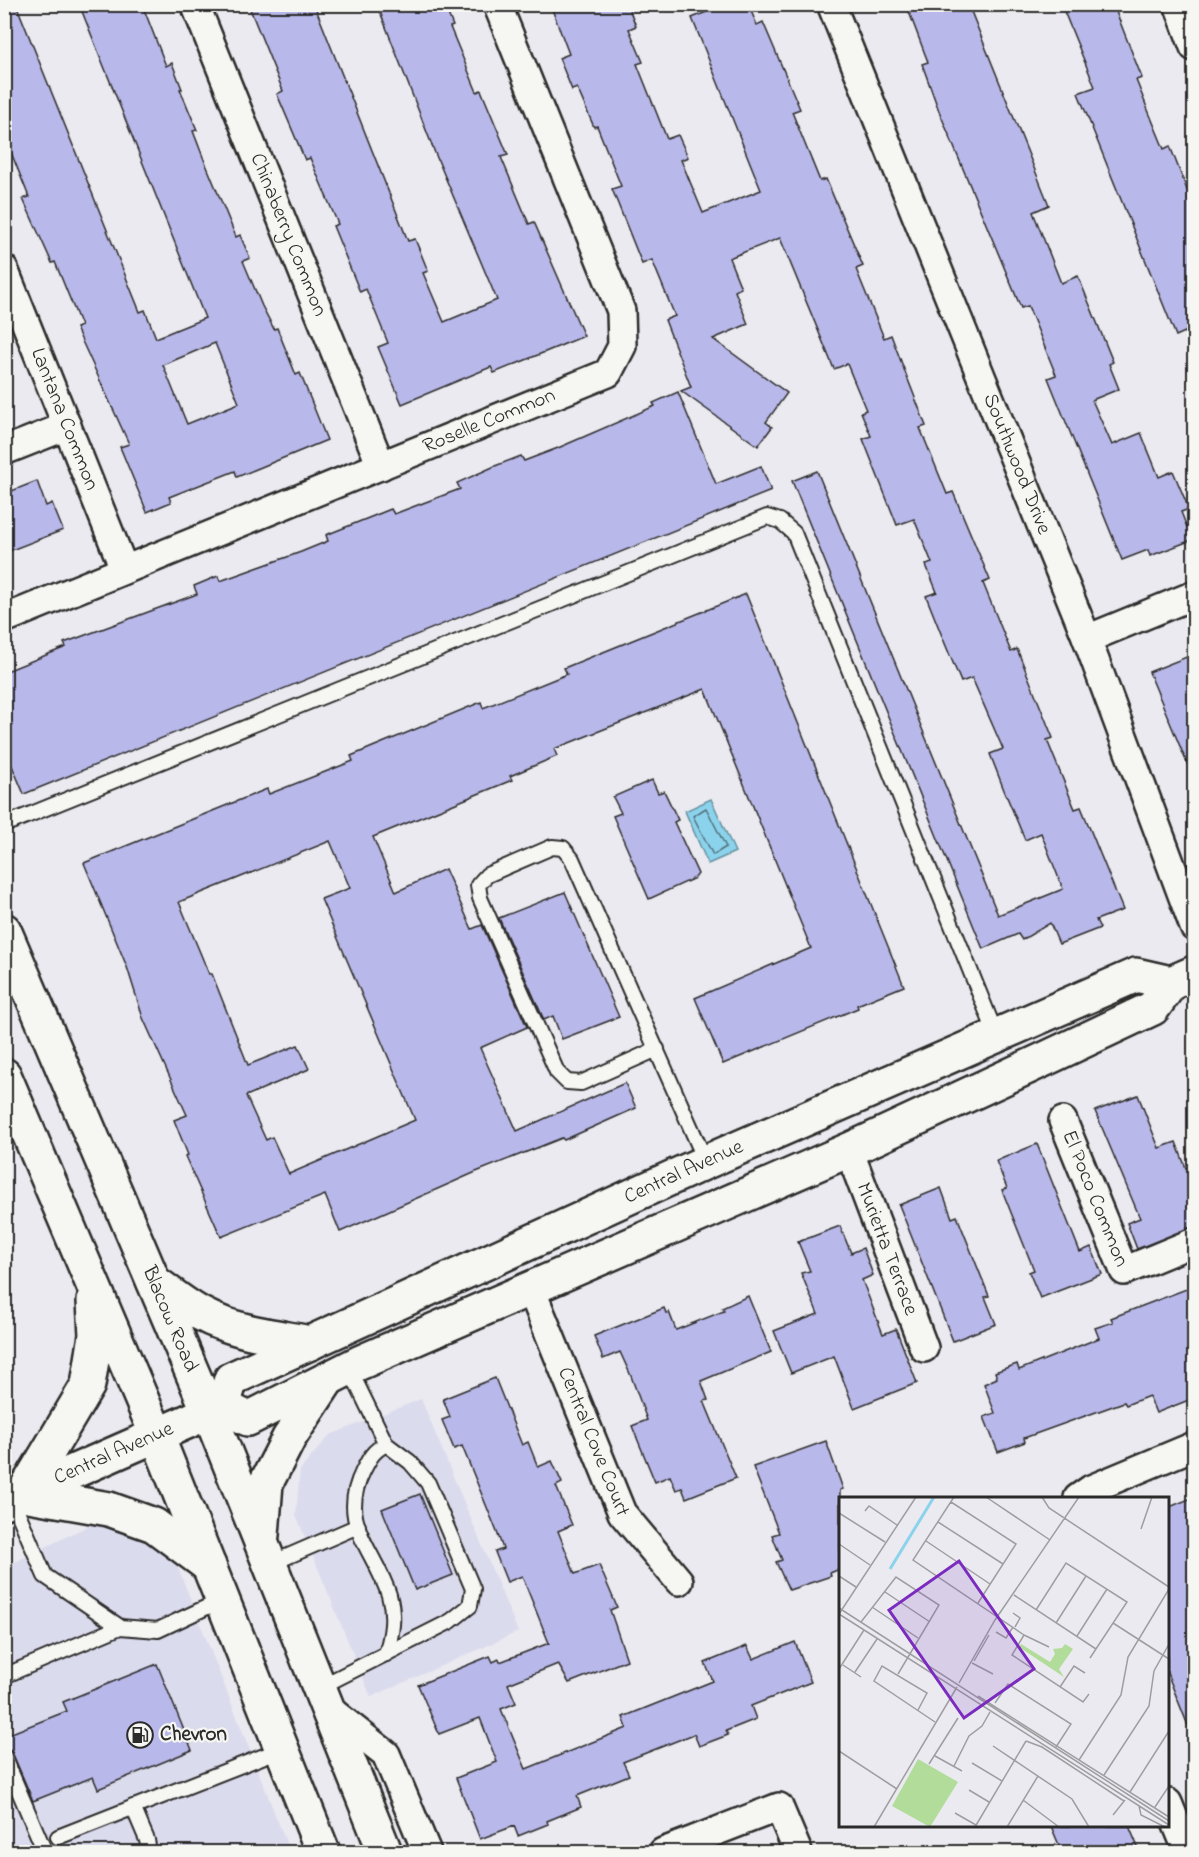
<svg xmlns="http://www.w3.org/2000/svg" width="1199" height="1857" font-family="'Indie Flower',sans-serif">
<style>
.built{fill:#dbdbee}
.water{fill:#8bd3ec;stroke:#65909f;stroke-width:1.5}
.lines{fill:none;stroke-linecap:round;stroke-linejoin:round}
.shore{stroke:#516e78;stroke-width:1.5}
.building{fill:#b9b8ea;stroke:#2b2b2b;stroke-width:1.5;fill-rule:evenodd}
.lane-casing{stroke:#2b2b2b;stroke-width:18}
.street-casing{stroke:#2b2b2b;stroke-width:32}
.secondary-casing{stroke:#2b2b2b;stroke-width:38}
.lane{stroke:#f6f6f2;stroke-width:14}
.street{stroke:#f6f6f2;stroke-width:27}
.secondary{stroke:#f6f6f2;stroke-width:33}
.labels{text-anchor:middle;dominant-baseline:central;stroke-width:4.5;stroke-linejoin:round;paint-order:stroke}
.street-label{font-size:21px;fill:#2b2b2b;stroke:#f6f6f2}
.poi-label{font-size:21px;font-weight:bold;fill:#2b2b2b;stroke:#f6f6f2;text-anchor:start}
.inset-river{fill:none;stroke:#8bd3ec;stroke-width:3}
.inset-road{fill:none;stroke:#9e9ea1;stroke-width:1.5}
.view{fill:#7b2cbf;fill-opacity:0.15;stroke:#7b2cbf;stroke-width:3}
.inset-edge{fill:none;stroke:#2b2b2b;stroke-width:3}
</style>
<rect width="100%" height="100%" fill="#eaeaf0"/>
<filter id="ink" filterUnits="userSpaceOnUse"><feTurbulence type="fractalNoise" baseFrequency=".0167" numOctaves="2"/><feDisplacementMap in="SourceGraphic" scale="12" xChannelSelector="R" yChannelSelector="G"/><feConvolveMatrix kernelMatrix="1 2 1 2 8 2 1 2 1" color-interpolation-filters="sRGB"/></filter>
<g filter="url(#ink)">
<g class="built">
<polygon points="421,1399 518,1632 371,1697 296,1515 300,1470 330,1435"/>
<polygon points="102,1519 145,1532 177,1565 290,1852 5,1852 5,1567"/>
</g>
<polygon class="water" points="711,799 735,852 708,864 685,811"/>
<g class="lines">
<polygon class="shore" points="706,808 726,847 713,855 693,816"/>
</g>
<g class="building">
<path d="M4,4H16L140,312L145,310L156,338L205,318L79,4H142L166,66L172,63L182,89H180L197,130L193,131L203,157L236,237L240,235L250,258L243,261L262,306L274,329L277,328L296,375L300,373L327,440L237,477L235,471L169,497L171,502L147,512L120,447L129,444L76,328L81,326L55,262L52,263L23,199L29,197L4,135ZM215,343L239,403L187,424L163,365Z"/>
<polygon points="248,4 314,4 408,241 415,239 428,271 423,273 444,322 497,300 435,153 377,4 444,4 453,26 450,27 477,92 481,90 508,155 501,157 529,224 534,222 584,336 494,373 491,367 402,404 378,347 388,343 366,289 360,292 333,226 338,224 310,158 305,160 277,94 283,91"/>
<polygon points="550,4 627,4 636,26 629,29 643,62 637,64 667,139 678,135 688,157 681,160 703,213 761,190 692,18 726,4 748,4 757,25 763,22 800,109 792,112 820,181 826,179 863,266 856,269 884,338 891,335 907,377 926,426 920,428 947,494 953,492 990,580 983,583 1011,652 1017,649 1053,738 1047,740 1075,809 1081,807 1123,910 1096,920 1100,928 1059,944 1050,923 1022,940 1018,934 983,949 792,481 817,471 998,915 1063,889 1041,833 1025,840 1004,790 990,754 1003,749 972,678 961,682 946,646 926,596 937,592 926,565 932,563 914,519 897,525 863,439 871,436 861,412 866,410 847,364 834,369 780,238 729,258 741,288 735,291 748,324 713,339 787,393 766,422 772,427 758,446 681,391 691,387 665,320 675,316 652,260 642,264 612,189 621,186 597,126 594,127 577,88 572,90 559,58 569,54"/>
<polygon points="906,4 968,4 1049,205 1033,212 1061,283 1078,276 1113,362 1109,364 1119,389 1092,400 1112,445 1141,433 1159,477 1173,471 1189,509 1181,512 1192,540 1150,556 1148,550 1122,560 1048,378 1056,375 1028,306 1021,308 939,111 922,64 928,62"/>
<polygon points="1061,4 1113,4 1142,78 1136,80 1150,115 1164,149 1170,146 1194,208 1194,328 1176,336 1078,93 1095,87"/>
<polygon points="678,392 716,484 761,466 771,491 24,794 4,747 4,672 66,647 64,643 197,594 194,586 218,576 220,581 301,552 328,541 326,535 391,509 394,514 460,489 457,483 495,466 521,456 524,461 558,448 655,406 653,403"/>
<polygon points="37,481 46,506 52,503 63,530 4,553 4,494"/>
<path d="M746,594L904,986L857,1005L858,1008L723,1064L695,998L811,948L705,689L554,749L557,756L510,776L512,780L373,837L396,892L445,869L472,929L482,925L527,1027L480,1048L517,1131L625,1083L636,1108L564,1140L562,1138L476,1172L340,1232L325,1195L221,1237L185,1156L188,1155L174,1120L187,1115L143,1018L127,967L84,863L267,789L269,794L353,761L351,756L481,702L483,708L567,674L564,668ZM330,841L350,888L321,899L415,1120L289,1174L272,1137L266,1140L246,1096L309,1069L298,1045L248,1065L212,974H209L179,902Z"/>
<polygon points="1194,654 1194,780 1149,672"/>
<polygon points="652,780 658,793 664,791 678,820 674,822 698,874 695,878 649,899 613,816 621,813 613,797"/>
<polygon points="565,892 619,1017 562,1039 553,1016 544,1020 499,918"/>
<polygon points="1138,1095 1159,1148 1176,1142 1186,1168 1194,1165 1194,1227 1137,1249 1127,1223 1140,1218 1095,1111"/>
<polygon points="1037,1144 1080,1252 1091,1247 1102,1274 1040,1298 1029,1272 1034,1270 1002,1190 1007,1188 996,1161"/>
<polygon points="941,1188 952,1218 957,1216 989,1296 985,1297 996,1324 953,1341 899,1205"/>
<polygon points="840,1226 851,1253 863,1248 873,1275 862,1280 883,1334 896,1329 917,1383 854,1408 834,1356 791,1373 774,1331 818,1314 801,1273 810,1271 798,1242"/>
<polygon points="1194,1286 1194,1398 1156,1413 1149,1396 1126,1405 1124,1402 1024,1438 1025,1442 998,1452 984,1417 995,1413 984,1384 997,1378 995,1372 1017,1364 1019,1370 1099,1338 1095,1328 1113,1322 1111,1318"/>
<polygon points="748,1296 771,1352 701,1381 708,1400 704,1401 736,1478 686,1498 682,1488 676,1490 670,1476 655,1482 632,1426 647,1420 631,1376 620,1352 603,1359 594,1336 664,1308 666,1313 669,1312 676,1330 724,1311 722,1308"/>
<polygon points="495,1378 522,1445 528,1442 538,1467 552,1461 562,1483 556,1486 572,1525 558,1531 575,1574 599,1565 617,1607 610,1610 627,1660 569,1683 558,1664 508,1684 516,1703 501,1709 526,1769 627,1728 623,1717 713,1681 705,1663 747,1646 753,1659 795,1642 811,1682 751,1706 756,1719 726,1731 728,1735 699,1746 694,1734 623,1762 629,1775 577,1796 581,1807 547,1821 548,1824 518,1836 514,1826 480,1839 456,1778 497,1762 480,1718 439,1734 418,1685 490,1656 493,1662 499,1659 500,1662 549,1643 522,1576 507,1582 495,1552 503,1549 497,1532 462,1446 454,1449 442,1420 450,1417 443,1399"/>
<polygon points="826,1441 843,1489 840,1490 840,1569 830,1573 831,1576 789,1590 776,1562 782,1560 772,1535 779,1533 753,1467"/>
<polygon points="420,1494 453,1575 415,1590 382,1509"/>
<polygon points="1194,1497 1194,1738 1193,1738 1167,1673 1167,1508"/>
<polygon points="157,1664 192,1750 98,1789 93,1777 33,1801 12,1752 4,1747 4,1736 67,1711 63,1702"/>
<polygon points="1051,1826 1129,1826 1140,1852 1062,1852"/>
</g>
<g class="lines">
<g class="lane-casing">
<g id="lane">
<polyline points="4,825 767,517 780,521 794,533 997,1037"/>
<polyline points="657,1049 581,1083 567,1082 557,1072 480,898 478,885 487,875 552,847 563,848 572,859 706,1162"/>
<polyline points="12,1499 45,1576 120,1627 158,1630 222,1600"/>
<polyline points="270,1564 358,1526"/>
<path d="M386,1654C392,1634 395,1616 389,1595C374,1548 337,1523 363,1471C370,1457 373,1451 386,1444"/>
<polyline points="4,1676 120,1627"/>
<polyline points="320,1687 451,1621 470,1606 473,1589 428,1483 410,1462 386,1444 349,1368"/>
<polyline points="4,1756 45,1852"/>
<polyline points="133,1807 147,1840 149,1852"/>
<polyline points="58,1837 282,1749"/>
</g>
</g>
<g class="street-casing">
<g id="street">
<path id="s1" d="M195,4L381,466"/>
<path id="s2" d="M831,4L1087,639L1194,927"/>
<polyline points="1178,4 1194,47"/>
<path id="s3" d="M4,269L124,569"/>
<polyline points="4,451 67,426"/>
<path id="s4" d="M4,619L608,373L622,346L621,311L497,4"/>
<polyline points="1087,639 1194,595"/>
<path id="s5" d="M1063,1121L1124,1271L1194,1242"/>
<path id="s6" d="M849,1150L924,1348"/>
<path id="s7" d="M531,1289L622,1513L679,1581"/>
<polyline points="1078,1498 1091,1489 1194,1446"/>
<polyline points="330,1710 386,1754 427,1852"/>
<polyline points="1168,1803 1188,1852"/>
<polyline points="663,1852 779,1807 798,1852"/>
</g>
</g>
<g class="secondary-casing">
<g id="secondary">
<path id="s8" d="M4,930L209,1412L385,1852"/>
<polyline points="4,1075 153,1426 323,1852"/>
<path d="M154,1282C169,1292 184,1305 201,1314C234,1332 273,1336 310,1343"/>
<path id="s9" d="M223,1406L231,1379L706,1162L1136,975L1171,983"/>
<polyline points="23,1494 88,1385 96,1335 94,1301"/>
<polyline points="23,1494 109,1509 154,1525 209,1566"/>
<path id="s10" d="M4,1502L223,1406L248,1419L359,1363L849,1150L1045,1059L1153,1008L1171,983L1194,973"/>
<polyline points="262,1535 266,1483 289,1438 326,1382"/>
</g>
</g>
<use href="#lane" class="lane"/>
<use href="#street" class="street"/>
<use href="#secondary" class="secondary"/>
</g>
</g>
<defs>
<g id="fuel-ring" transform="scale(1.35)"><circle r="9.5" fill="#f6f6f2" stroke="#2b2b2b" stroke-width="1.5"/><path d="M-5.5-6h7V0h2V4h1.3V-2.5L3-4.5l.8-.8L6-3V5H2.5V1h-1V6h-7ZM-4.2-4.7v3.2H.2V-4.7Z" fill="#2b2b2b"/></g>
</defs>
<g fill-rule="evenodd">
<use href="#fuel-ring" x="140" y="1735"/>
</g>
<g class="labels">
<g class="street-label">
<text stroke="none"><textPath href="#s1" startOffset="249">Chinaberry Common</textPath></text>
<text stroke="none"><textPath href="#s3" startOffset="162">Lantana Common</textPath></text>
<text stroke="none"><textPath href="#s4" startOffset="524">Roselle Common</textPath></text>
<text stroke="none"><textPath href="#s2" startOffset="496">Southwood Drive</textPath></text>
<text stroke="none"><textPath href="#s9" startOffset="526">Central Avenue</textPath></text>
<text stroke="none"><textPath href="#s5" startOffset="84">El Poco Common</textPath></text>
<text stroke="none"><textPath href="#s6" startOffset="106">Murietta Terrace</textPath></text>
<text stroke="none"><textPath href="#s8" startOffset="423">Blacow Road</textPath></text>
<text stroke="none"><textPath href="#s7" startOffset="165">Central Cove Court</textPath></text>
<text stroke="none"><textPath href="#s10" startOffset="120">Central Avenue</textPath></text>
</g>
<g class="poi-label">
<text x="160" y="1735">Chevron</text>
</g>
</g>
<g transform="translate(839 1497)">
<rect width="330" height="330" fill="#eaeaf0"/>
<path d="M182,147L211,165L216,157L214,152L223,151L226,147L234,152L220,172L225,180L180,150ZM79,262L119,285L91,330L53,309Z" fill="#b1dc99"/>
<path class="inset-river" d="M51,72L95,0"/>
<path class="inset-road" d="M115,0L74,63L185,138M147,0L211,43M203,0L210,11L330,90M112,5L177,47L139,106M26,14L30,9L58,28M0,16L46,45M99,25L164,67M302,32L313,0M87,44L151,87M0,47L31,68M0,79L17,90M46,95L91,125M175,98L257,152M33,110L79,141M0,111L330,324M197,113L227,66L288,105L251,161M174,116L181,121L176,130M0,117L77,0M0,117L330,328M22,125L57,80L100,108L59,177M217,126L247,79M274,126L330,162M157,135L167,141L174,130M185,138L173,158L244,205L250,197M185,138L210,150M238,139L268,92M135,164L150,138M133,166L154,177M4,168L22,180M0,172L25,133M16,175L38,142M120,186L156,123L240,0M221,190L235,169L246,176M139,199L330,320M156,206L169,187L232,227L217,250M79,213L88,196L43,169L35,184L96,225M187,244L203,250L285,304M154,249L233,302L250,330M0,254L58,292M96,259L123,274M240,263L282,198L289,160L330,92M133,266L163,284M90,267L119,221M115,269L130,239L143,229L151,215M265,278L310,209L315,174L330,147M130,293L150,305M291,295L330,234M184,303L220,330M300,309L302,318L326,330M316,310L330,289M116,316L137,328M274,318L286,303M35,330L118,190M136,330L187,244M168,330L199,279"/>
<path class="view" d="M120,64L195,172L125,221L50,113Z"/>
<rect width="330" height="330" class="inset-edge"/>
</g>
<rect width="1199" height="1857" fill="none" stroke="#f6f6f2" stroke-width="24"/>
<rect x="12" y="12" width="1175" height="1833" fill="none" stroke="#2b2b2b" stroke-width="2" filter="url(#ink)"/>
</svg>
